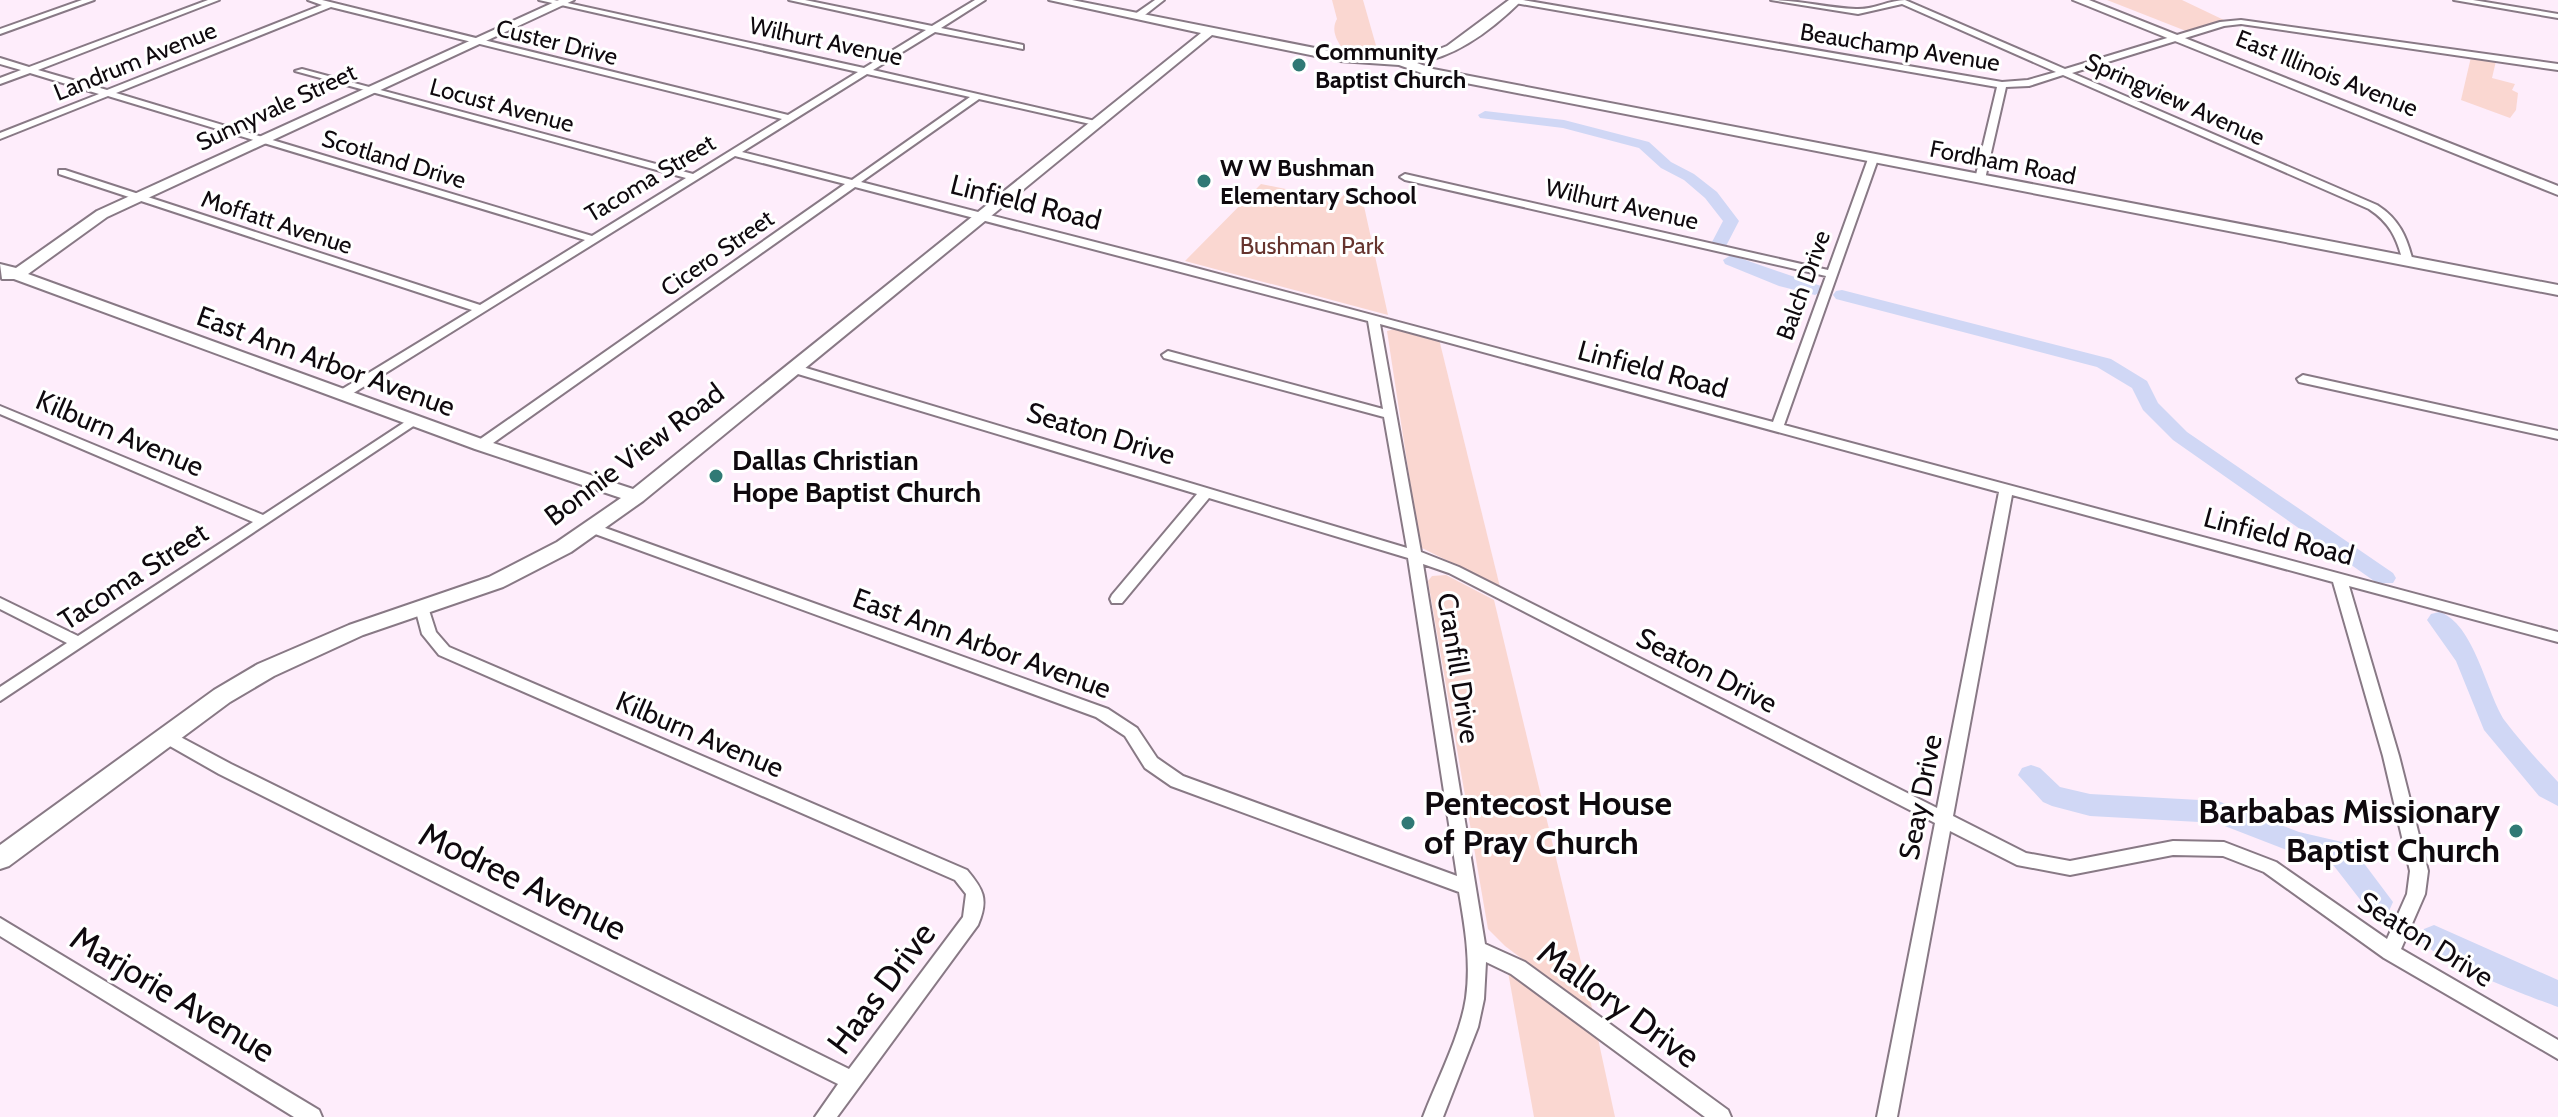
<svg xmlns="http://www.w3.org/2000/svg" width="2558" height="1117" font-family="Cabin,sans-serif">
<style>
.green{fill:#fad7d1}
.lines{fill:none;stroke-linecap:round;stroke-linejoin:round}
.river{fill:#d0d7f5;fill-rule:evenodd}
.street-casing{stroke:#887985;stroke-width:4}
.secondary-casing{stroke:#887985;stroke-width:4}
.street{fill:#fff;fill-rule:evenodd}
.secondary{fill:#fff;fill-rule:evenodd}
.poi-dot{fill:#307975;stroke:#fff;stroke-width:3}
.labels{text-anchor:middle;dominant-baseline:central;stroke-width:6;stroke-linejoin:round;paint-order:stroke}
.far-street-label{font-size:24px;fill:#0f090e;stroke:#fff}
.far-poi-label{font-size:24px;font-weight:bold;fill:#0f090e;stroke:#fff;text-anchor:start}
.far-park-label{font-size:24px;fill:#66342e;stroke:#fff}
.street-label{font-size:28px;fill:#0f090e;stroke:#fff}
.poi-label{font-size:28px;font-weight:bold;fill:#0f090e;stroke:#fff;text-anchor:start}
.near-poi-label{font-size:34px;font-weight:bold;fill:#0f090e;stroke:#fff;text-anchor:start}
.near-street-label{font-size:34px;fill:#0f090e;stroke:#fff}
</style>
<rect width="100%" height="100%" fill="#feedfb"/>
<g class="green">
<path d="M1332,0H1363L1379,56L1346,53C1338,43 1330,31 1337,19Z"/>
<polygon points="2107,0 2182,0 2226,21 2186,31"/>
<polygon points="2471,57 2496,61 2492,78 2515,84 2512,90 2518,93 2516,110 2510,118 2461,100"/>
<polygon points="1261,184 1339,200 1352,186 1360,188 1388,315 1185,261"/>
<polygon points="1398,328 1439,339 1500,587 1420,547 1387,331"/>
<polygon points="1446,575 1494,600 1593,1012 1505,946 1488,929 1428,581 1432,576"/>
<polygon points="1508,972 1597,1034 1615,1117 1534,1117"/>
</g>
<g class="lines">
<g class="river">
<polygon points="1485,111 1564,120 1649,142 1671,162 1694,174 1717,192 1739,221 1726,246 1714,246 1712,242 1723,221 1705,198 1684,180 1661,168 1639,148 1563,128 1480,118 1478,115"/>
<polygon points="1731,255 1821,286 1824,290 1815,295 1779,286 1725,264 1723,260"/>
<polygon points="1842,290 2111,359 2147,381 2158,403 2187,432 2393,573 2396,578 2393,583 2377,583 2173,440 2143,410 2132,388 2097,367 1836,299 1833,295 1836,291"/>
<path d="M2439,612C2474,622 2487,695 2505,721C2521,742 2540,763 2558,782V806L2539,796L2484,730L2456,661L2427,620L2431,614Z"/>
<polygon points="2031,765 2040,768 2060,787 2090,794 2218,801 2299,832 2342,842 2354,850 2393,902 2389,911 2379,914 2369,911 2334,866 2325,860 2297,854 2217,823 2090,816 2052,806 2043,802 2018,775 2022,768"/>
<path d="M2434,925L2558,980V1007C2531,997 2430,960 2420,938L2424,929Z"/>
</g>
<g class="street-casing">
<g id="street">
<polygon points="82,0 94,0 0,34 0,29"/>
<path d="M208,0H219L38,70L107,90L322,5L308,0H322L788,115L858,72L539,0H554L864,68L926,30L789,0H805L932,26L975,0H985L941,28L1023,45V49L935,32L873,70L1104,123L1099,126L979,99L861,182L1177,263L1773,422L1826,276L1405,180L1400,177L1405,174L1828,270L1868,159L1876,157L1878,159L1784,425L2558,632V642L2349,586L2399,756L2428,871L2425,894L2401,949L2558,1040V1059L2384,958L2264,872L2223,856L2173,855L2070,875L2017,865L1950,831L1897,1117H1877L1935,823L1449,573L1423,564L1485,944L1525,962L1728,1110L1731,1117H1705L1511,974L1486,962L1484,999L1478,1027L1443,1117H1423C1437,1080 1460,1037 1466,998C1471,962 1465,927 1459,892L1171,786L1145,768L1125,736L1096,717L587,531L585,528L592,523L597,525L1108,709L1137,728L1157,758L1183,776L1457,876L1408,558L1209,498L1122,603H1112L1110,599L1112,595L1197,494L788,371L786,368L792,364L796,365L1407,548L1384,417L1164,358L1162,355L1168,351L1383,409L1368,321L855,187L486,448H476L475,445L476,442L845,184L735,156L347,397H339L337,394L339,391L472,310L59,174V170H65L480,305L585,240L108,96L0,139V133L99,94L30,73L0,84V78L21,70L0,64V58L29,67ZM331,7L782,119L693,174L302,69L295,71L686,178L592,236L116,93ZM867,74L970,97L852,180L742,152ZM1380,324L1999,492L1937,808L1459,567L1421,552ZM2012,495L2333,582L2383,756L2410,871L2407,894L2387,939L2276,862L2224,842L2173,841L2070,861L2026,853L1953,816Z"/>
<polygon points="1155,0 1164,0 1141,18 1135,18 1135,14"/>
<path d="M1512,0H1523L2002,82L2028,80L2056,72L1902,4L1858,14L1771,0C1800,0 1827,8 1856,9C1873,10 1890,0 1905,0L2065,69L2220,22L2241,20L2558,64V70L2241,24L2224,26L2072,73L2377,205C2399,219 2407,237 2413,262L2408,265L2403,262C2397,238 2390,223 2369,209L2063,75L2029,86L2006,87L1985,179L1980,182L1975,179L1997,87L1515,3Z"/>
<polygon points="2454,0 2473,0 2558,14 2558,18"/>
<polygon points="2303,375 2558,431 2558,439 2299,382 2297,379"/>
<polygon points="0,406 263,515 411,418 419,418 421,421 0,701 0,687 67,643 0,609 0,598 78,636 253,522 0,414"/>
<path d="M422,603L427,604L436,632L449,647L967,870C983,889 989,899 978,925L837,1117H815L838,1084L219,774L161,741L159,737L161,733L167,731L173,733L231,764L849,1069L963,917L966,894L955,880L439,655L422,634L415,608Z"/>
<polygon points="0,918 319,1110 322,1117 294,1117 0,936"/>
</g>
</g>
<g class="secondary-casing">
<g id="secondary">
<path d="M559,0H574L107,217L28,274L487,441L633,489L1201,33L1049,0H1072L1340,53L1396,58L1424,55L1447,46L1509,0H1522C1493,29 1458,56 1417,63L1433,69L2558,285V295L1430,76L1399,65L1340,61L1212,35L643,501L571,552L503,587L363,635L274,676L230,702L9,866L0,869V845L214,690L258,664L349,625L489,577L557,542L621,498L475,449L14,279H2L0,264L16,268L97,211Z"/>
<polygon points="2073,0 2089,0 2558,186 2558,195"/>
</g>
</g>
<use href="#street" class="street"/>
<use href="#secondary" class="secondary"/>
</g>
<g class="poi-dot">
<circle cx="1299" cy="65" r="8"/>
<circle cx="1204" cy="181" r="8"/>
<circle cx="716" cy="476" r="8"/>
<circle cx="1408" cy="823" r="8"/>
<circle cx="2516" cy="831" r="8"/>
</g>
<g class="labels">
<g class="far-street-label">
<text transform="translate(826 41) rotate(12)">Wilhurt Avenue</text>
<text transform="translate(557 42) rotate(14)">Custer Drive</text>
<text transform="translate(1900 47) rotate(9)">Beauchamp Avenue</text>
<text transform="translate(135 61) rotate(-22)">Landrum Avenue</text>
<text transform="translate(2327 73) rotate(22)">East Illinois Avenue</text>
<text transform="translate(2175 99) rotate(24)">Springview Avenue</text>
<text transform="translate(502 105) rotate(15)">Locust Avenue</text>
<text transform="translate(276 107) rotate(-25)">Sunnyvale Street</text>
<text transform="translate(394 159) rotate(17)">Scotland Drive</text>
<text transform="translate(2003 162) rotate(11)">Fordham Road</text>
<text transform="translate(650 178) rotate(-31)">Tacoma Street</text>
<text transform="translate(1622 204) rotate(13)">Wilhurt Avenue</text>
<text transform="translate(277 222) rotate(18)">Moffatt Avenue</text>
<text transform="translate(717 253) rotate(-35)">Cicero Street</text>
<text transform="translate(1803 285) rotate(-70)">Balch Drive</text>
</g>
<g class="far-poi-label">
<text x="1315" y="51">Community<tspan x="1315" dy="28">Baptist Church</tspan></text>
<text x="1220" y="167">W W Bushman<tspan x="1220" dy="28">Elementary School</tspan></text>
</g>
<g class="far-park-label">
<text x="1312" y="245">Bushman Park</text>
</g>
<g class="street-label">
<text transform="translate(1026 202) rotate(14)">Linfield Road</text>
<text transform="translate(326 361) rotate(20)">East Ann Arbor Avenue</text>
<text transform="translate(1653 369) rotate(15)">Linfield Road</text>
<text transform="translate(120 433) rotate(23)">Kilburn Avenue</text>
<text transform="translate(1101 433) rotate(17)">Seaton Drive</text>
<text transform="translate(634 454) rotate(-37)">Bonnie View Road</text>
<text transform="translate(2279 536) rotate(15)">Linfield Road</text>
<text transform="translate(133 576) rotate(-33)">Tacoma Street</text>
<text transform="translate(982 643) rotate(20)">East Ann Arbor Avenue</text>
<text transform="translate(1459 668) rotate(81)">Cranfill Drive</text>
<text transform="translate(1707 670) rotate(27)">Seaton Drive</text>
<text transform="translate(700 734) rotate(23)">Kilburn Avenue</text>
<text transform="translate(1920 797) rotate(-79)">Seay Drive</text>
<text transform="translate(2426 939) rotate(32)">Seaton Drive</text>
</g>
<g class="poi-label">
<text x="732" y="460">Dallas Christian<tspan x="732" dy="32">Hope Baptist Church</tspan></text>
</g>
<g class="near-poi-label">
<text x="1424" y="803">Pentecost House<tspan x="1424" dy="39">of Pray Church</tspan></text>
<text x="2500" y="811" text-anchor="end">Barbabas Missionary<tspan x="2500" dy="39">Baptist Church</tspan></text>
</g>
<g class="near-street-label">
<text transform="translate(523 881) rotate(26)">Modree Avenue</text>
<text transform="translate(881 988) rotate(-53)">Haas Drive</text>
<text transform="translate(173 994) rotate(31)">Marjorie Avenue</text>
<text transform="translate(1619 1004) rotate(36)">Mallory Drive</text>
</g>
</g>
</svg>
